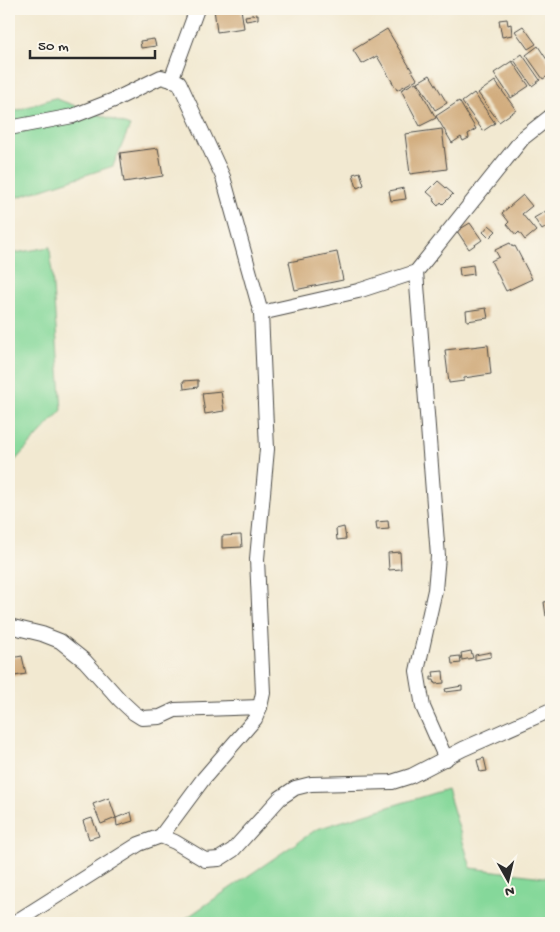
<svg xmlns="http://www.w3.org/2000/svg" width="560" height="932" font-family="'Gochi Hand',sans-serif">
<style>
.green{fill:#85d89a;stroke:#588262}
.building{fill:#d2ad7f}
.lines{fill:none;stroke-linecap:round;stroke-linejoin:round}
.minor-casing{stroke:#494844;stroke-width:16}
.minor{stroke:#fff;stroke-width:14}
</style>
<rect width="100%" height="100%" fill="#fbf7ec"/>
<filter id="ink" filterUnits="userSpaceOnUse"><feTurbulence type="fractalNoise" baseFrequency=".02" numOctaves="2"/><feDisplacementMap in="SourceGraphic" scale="10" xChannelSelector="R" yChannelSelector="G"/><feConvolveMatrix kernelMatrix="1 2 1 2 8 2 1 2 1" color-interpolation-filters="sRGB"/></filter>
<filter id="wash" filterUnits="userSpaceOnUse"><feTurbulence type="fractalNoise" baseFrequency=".0096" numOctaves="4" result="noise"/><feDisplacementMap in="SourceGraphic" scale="20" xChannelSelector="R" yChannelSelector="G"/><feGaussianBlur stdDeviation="1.12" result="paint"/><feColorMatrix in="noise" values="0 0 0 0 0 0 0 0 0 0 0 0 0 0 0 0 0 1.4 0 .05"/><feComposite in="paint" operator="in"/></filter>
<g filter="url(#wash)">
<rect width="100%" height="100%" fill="#f2e9d1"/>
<g class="green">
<polygon points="54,98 130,126 113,166 9,200 9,113"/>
<polygon points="50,247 62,410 9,467 9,254"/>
<polygon points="447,789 471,868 551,878 551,923 179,923 317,829"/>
</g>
<g id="blocks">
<g class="building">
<polygon points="214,9 241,9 244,28 217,32"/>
<polygon points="258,14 258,19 246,21 245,16"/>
<polygon points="507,19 508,25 511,24 512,35 502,37 499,20"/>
<polygon points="523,26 536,44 528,49 515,31"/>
<polygon points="387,29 417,79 397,90 377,56 362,64 353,50"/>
<polygon points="154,39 156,46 141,48 140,41"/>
<polygon points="538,46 551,66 551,74 543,79 526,55"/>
<polygon points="522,54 540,80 532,86 514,60"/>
<polygon points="512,61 529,86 511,98 494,73"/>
<polygon points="430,75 447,103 435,110 418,82"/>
<polygon points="495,81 516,110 499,122 478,93"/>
<polygon points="416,82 436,118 420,126 401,90"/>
<polygon points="474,93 495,123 483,131 462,102"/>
<polygon points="459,101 476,129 468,134 469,138 463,141 461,137 452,143 436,116"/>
<polygon points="442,129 447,169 410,174 405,134"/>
<polygon points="158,148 163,176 124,182 120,153"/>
<polygon points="360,172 364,185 357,188 353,174"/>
<polygon points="438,181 453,194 443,204 441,202 438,206 434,202 435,199 427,192"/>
<polygon points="404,188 406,199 391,201 389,191"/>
<polygon points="523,195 532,206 522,214 536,231 525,240 519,232 516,235 507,224 509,222 502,213"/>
<polygon points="546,211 551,220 551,224 542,230 534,218"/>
<polygon points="470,223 482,240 469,249 457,231"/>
<polygon points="489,225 496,231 489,238 483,232"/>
<polygon points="510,243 513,247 515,246 532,279 506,291 491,261 499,257 495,250"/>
<polygon points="337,252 343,280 295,290 289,262"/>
<polygon points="473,265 474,274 460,276 459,267"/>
<polygon points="486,308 488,318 467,321 466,311"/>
<polygon points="488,345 491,374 464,378 464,381 449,383 445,350"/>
<polygon points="198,380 198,387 184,389 183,381"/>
<polygon points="221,391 224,411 205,414 202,393"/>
<polygon points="388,521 389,529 377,530 376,522"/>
<polygon points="344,527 346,539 337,540 336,529"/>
<polygon points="241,535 242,547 222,548 222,536"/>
<polygon points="400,552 401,569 389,570 388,553"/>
<polygon points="551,601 551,616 546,616 544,602"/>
<polygon points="471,651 473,658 462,660 461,653"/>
<polygon points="9,652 11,658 22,656 26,674 9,677"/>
<polygon points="491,652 491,657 475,660 475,655"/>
<polygon points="460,656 461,663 452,664 451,657"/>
<polygon points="443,671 444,683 435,684 434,680 431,680 431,677 434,677 433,672"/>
<polygon points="462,686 462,690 446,692 445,689"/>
<polygon points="484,758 487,771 480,772 477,760"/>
<polygon points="109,798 116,818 101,824 93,804"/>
<polygon points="131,812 133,821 117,826 116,818"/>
<polygon points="92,818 99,836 89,839 83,821"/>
</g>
</g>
</g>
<g filter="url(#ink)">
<use href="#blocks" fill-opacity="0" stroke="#494844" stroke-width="1"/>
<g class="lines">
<g class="minor-casing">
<g id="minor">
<polyline points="171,80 197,9"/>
<polyline points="9,128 73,116 114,100 161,77 179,82 223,177 261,313 267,449 257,559 263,693 260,707 255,719 204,778 161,836"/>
<polyline points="416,272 438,556 435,590 417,671 423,707 446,759"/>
<polyline points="261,313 358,291 416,272 523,138 551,116"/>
<polyline points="9,626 42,634 60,641 85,661 120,700 134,713 142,718 160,717 175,710 260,707"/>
<polyline points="14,923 139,844 161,836 175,842 205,860 219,859 233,850 280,798 295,788 311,784 392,782 411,776 463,749 551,710"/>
</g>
</g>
<use href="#minor" class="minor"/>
</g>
</g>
<rect width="560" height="932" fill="none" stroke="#fbf7ec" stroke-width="30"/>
<g transform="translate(508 880) rotate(172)" stroke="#fbf7ec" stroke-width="4" paint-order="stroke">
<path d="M0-4L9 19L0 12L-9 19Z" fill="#2b2b2b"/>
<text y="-8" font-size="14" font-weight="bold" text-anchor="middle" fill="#2b2b2b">N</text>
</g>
<path d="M30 50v8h125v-8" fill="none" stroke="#2b2b2b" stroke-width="2.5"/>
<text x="38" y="50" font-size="15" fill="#2b2b2b" stroke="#fbf7ec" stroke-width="4" paint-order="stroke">50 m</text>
</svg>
